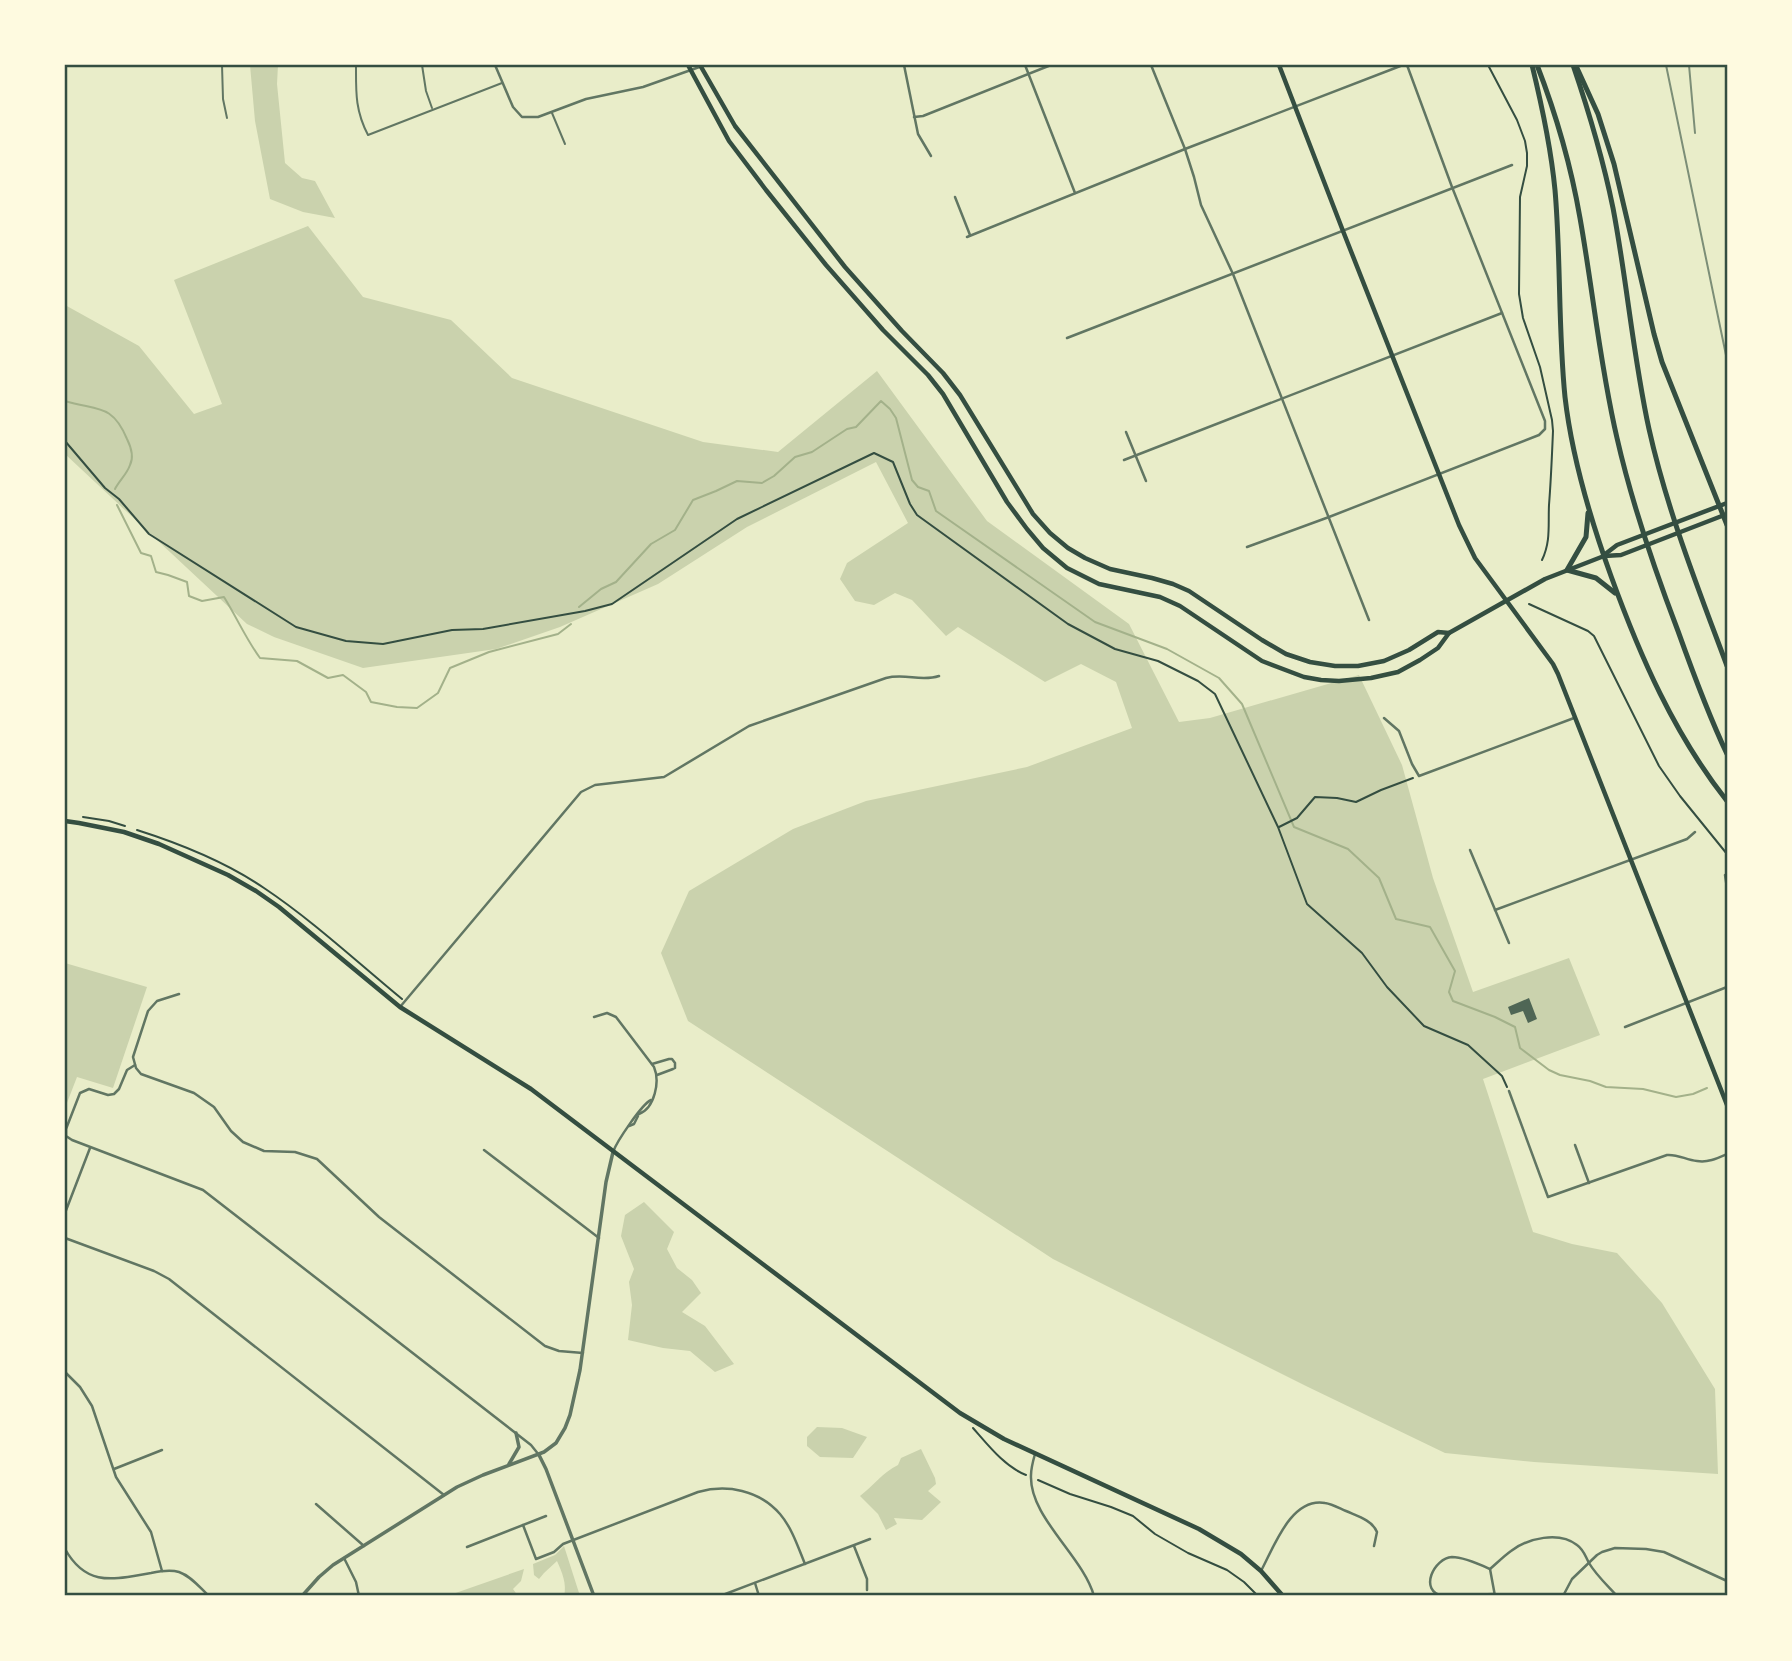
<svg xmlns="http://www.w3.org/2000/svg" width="1792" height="1661" font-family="Cabin,sans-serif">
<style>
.green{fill:#cad2ad}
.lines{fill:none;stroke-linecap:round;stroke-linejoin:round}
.stream{stroke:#a3b18a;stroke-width:2}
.building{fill:#4f6655}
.path{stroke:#344e41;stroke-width:2}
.service{stroke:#617663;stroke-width:2}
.minor{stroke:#617663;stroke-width:2.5}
.tertiary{stroke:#617663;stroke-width:3.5}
.secondary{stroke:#344e41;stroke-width:4.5}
.motorway{stroke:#344e41;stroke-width:5}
.rail{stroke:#7c8e77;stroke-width:2}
.neatline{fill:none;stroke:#344e41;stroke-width:2.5}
</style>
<rect width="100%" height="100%" fill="#e9edc9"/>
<g class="green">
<polygon points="250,65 278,65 277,84 285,163 302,178 315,181 335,218 303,212 270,199 255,121"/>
<polygon points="308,226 363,297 451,320 512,378 703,442 778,452 877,371 987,521 1129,624 1179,722 1210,718 1359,675 1402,765 1433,878 1473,992 1569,958 1600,1035 1483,1079 1533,1232 1572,1244 1617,1253 1662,1303 1715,1389 1718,1474 1534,1462 1445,1453 1306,1386 1053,1259 688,1021 661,953 689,891 793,829 866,801 1027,767 1132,728 1116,682 1081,664 1045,682 958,627 946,636 912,600 895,593 874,605 855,601 840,579 847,563 908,523 876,462 747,527 658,584 560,627 496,649 363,668 274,637 247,624 65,454 65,305 139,346 194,414 222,404 174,280"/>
<polygon points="65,963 147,987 113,1088 77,1077 65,1108"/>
<polygon points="644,1202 674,1232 667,1249 677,1268 692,1280 701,1293 682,1312 705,1326 734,1364 715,1372 690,1351 663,1348 628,1340 632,1305 629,1282 634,1269 621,1236 625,1215"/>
<polygon points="817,1427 842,1428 867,1437 853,1458 820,1457 807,1446 807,1437"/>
<path d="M921,1449L935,1478L936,1484L928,1491L941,1502L922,1520L894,1518L897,1524L886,1530L878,1514L860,1496C873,1486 883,1472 898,1465L901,1458Z"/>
<path d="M564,1546L580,1596H564C567,1584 562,1572 557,1561L544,1573L539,1579L534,1575L533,1564L555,1555Z"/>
<polygon points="524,1569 521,1581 513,1589 518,1596 447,1596"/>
</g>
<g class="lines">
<g class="stream">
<path d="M65,401C97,411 112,403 127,439C131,447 134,457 130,465C127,474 119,481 115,489"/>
<path d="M117,505L141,553L151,556L156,572L168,575L187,582L189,596L202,601L224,597C237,618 246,639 260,658L297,661L328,678L343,675L366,692L371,702L397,707L417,708L438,693L450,668L489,652L558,634L571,624"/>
<polyline points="579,607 601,589 616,582 651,544 675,530 693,500 716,491 737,481 762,483 774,476 795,457 812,452 847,429 856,427 881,401 890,409 896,418 912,480 918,487 929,491 936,511 1095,622 1167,649 1219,678 1242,704 1294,827 1348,849 1379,878 1396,919 1430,927 1455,971 1449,992 1453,1001 1495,1017 1515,1027 1520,1048 1549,1070 1560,1075 1590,1081 1606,1087 1643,1089 1676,1097 1693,1094 1707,1088"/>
</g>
</g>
<polygon class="building" points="1529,998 1537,1019 1528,1023 1523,1011 1511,1015 1508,1007"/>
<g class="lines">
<g class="path">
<path d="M1488,65L1517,120L1525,141L1527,153V166L1520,197L1519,294L1523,318L1540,367L1552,420L1553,431C1552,455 1551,480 1549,505C1548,525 1551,541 1542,560"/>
<polyline points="65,441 105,488 119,499 149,534 296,627 346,641 383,644 452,630 483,629 585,611 612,604 737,519 874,453 893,462 910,504 917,515 1068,624 1115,649 1158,661 1198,681 1215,694 1278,827 1307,904 1362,953 1387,987 1424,1026 1468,1045 1502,1076 1507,1087"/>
<polyline points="1529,604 1588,631 1594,636 1659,766 1680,796 1727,854"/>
<polyline points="83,817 109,821 125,826"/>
<polyline points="1279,827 1297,818 1315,797 1337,798 1356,802 1381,790 1413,778"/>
<path d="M137,830C181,844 226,862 264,888C312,920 357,962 402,999"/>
<path d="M973,1428C988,1445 1005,1467 1026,1475"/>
<polyline points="1038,1480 1070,1494 1111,1507 1133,1516 1155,1534 1188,1553 1227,1570 1244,1582 1258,1596"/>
</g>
<g class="service">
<polyline points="222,65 223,99 227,118"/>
<path d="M356,65C356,92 355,110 368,135L502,83"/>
<polyline points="422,65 426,91 432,108"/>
<polyline points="552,113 565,144"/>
</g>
<g class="minor">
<polyline points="495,65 513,107 522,117 538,117 586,99 643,87 705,65"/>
<polyline points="904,65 918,134 931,156"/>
<polyline points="1025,65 1075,193"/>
<polyline points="1151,65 1185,149 1194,177 1201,205 1233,274 1369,620"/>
<polyline points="914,117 923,116 1051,65"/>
<polyline points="955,197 970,235"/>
<polyline points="967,237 1185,149 1403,65"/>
<polyline points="1067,338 1512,165"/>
<polyline points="1126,432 1146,481"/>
<polyline points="1124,460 1502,313"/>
<polyline points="1247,547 1329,517 1539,435 1545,429 1545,421 1452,187 1407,65"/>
<polyline points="1384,718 1399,731 1412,764 1419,776 1574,718"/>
<polyline points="1470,850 1509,943"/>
<polyline points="1725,875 1727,888"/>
<polyline points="1495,910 1687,839 1695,832"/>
<polyline points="179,994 157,1001 148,1011 133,1057 136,1068 141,1074 194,1093 214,1107 231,1131 243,1142 264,1151 295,1152 317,1159 379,1217 545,1346 559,1351 583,1353"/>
<path d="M400,1007L581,792L595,785L664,777L749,726L886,678C905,673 921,682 939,676"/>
<path d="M594,1017L607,1013L616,1017L654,1067C660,1081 655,1108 639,1114"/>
<polyline points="1625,1027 1727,987"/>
<polyline points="652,1064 669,1059 672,1059 675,1063 675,1068 673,1069 657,1075"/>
<polyline points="135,1065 127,1070 119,1089 114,1094 108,1095 89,1089 80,1093 66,1129 66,1136 72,1140 203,1190 531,1445 539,1455"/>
<path d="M1509,1091L1548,1197L1667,1155C1678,1154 1686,1160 1697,1161C1708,1163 1718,1158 1727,1154"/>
<polyline points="629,1126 634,1124 638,1116"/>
<polyline points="1575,1145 1589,1183"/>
<polyline points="484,1150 599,1238"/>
<path d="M613,1152C617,1141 642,1104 651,1100"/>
<polyline points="65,1213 90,1148"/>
<polyline points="65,1238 154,1271 169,1279 444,1495"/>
<polyline points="65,1372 80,1387 92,1406 116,1477 151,1532 162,1571"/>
<path d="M1035,1454C1033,1461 1031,1468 1031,1475C1029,1517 1083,1556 1094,1596"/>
<polyline points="114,1469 162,1450"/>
<polyline points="316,1504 364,1546"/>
<path d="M523,1525L536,1559L554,1552L563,1544L698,1492C727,1484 759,1490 780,1514C792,1528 798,1547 805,1564"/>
<polyline points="854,1546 867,1579 867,1590"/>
<polyline points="467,1547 546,1516"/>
<path d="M65,1549C87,1588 114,1579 151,1573C160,1571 170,1569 179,1572C191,1576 200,1588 209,1596"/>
<polyline points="344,1558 356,1582 359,1596"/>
<path d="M1490,1569C1497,1563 1504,1556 1511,1551C1528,1538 1559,1531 1577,1545C1584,1550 1585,1556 1589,1563C1596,1575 1608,1586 1617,1596"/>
<path d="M1490,1569C1479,1564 1464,1557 1452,1557C1434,1558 1418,1591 1443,1596L1494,1594"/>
<polyline points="1490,1569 1495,1596"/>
<path d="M1261,1571C1274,1547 1291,1497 1325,1503C1332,1504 1339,1508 1346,1511C1357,1516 1372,1520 1377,1532L1374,1546"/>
<polyline points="755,1583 759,1596"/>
<polyline points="720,1596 870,1539"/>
<polyline points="1563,1596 1572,1579 1597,1555 1602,1552 1615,1548 1646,1549 1664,1552 1727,1581"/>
</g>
<g class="tertiary">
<polyline points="539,1455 546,1469 594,1596"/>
<polyline points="509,1464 519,1447 516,1433"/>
<polyline points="302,1596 319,1577 333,1565 457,1487 483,1475 544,1452 556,1443 565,1428 570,1415 580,1370 606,1182 613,1152"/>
</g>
<g class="secondary">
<polyline points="688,65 729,141 766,190 826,265 883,330 928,375 943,394 1007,502 1027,529 1043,548 1067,568 1099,584 1160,597 1180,606 1262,661 1304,677 1321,680 1339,681 1371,678 1398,672 1420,660 1438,648 1449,633 1545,579 1604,556 1621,555 1727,514"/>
<polyline points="700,65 735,126 845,267 902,331 943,373 960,395 1033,514 1050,533 1068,548 1085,558 1110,569 1152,578 1173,584 1189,591 1262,640 1286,654 1310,662 1335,666 1358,666 1384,661 1409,650 1438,632 1449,633"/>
<polyline points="1279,65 1343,231 1459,525 1475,558 1553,664 1558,674 1727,1105"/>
<polyline points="1604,555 1617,545 1727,503"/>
<polyline points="65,821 79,823 124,832 159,844 228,875 256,891 279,907 400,1007 531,1089 960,1413 1004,1439 1199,1529 1241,1554 1261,1571 1283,1596"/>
</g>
<g class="motorway">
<path d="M1532,65C1542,106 1551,148 1555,190C1561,259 1558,328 1565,397C1572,458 1590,518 1611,576C1640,656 1674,734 1727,801"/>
<path d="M1537,65C1556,114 1571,166 1580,218C1593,291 1600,366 1617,438C1632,504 1654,568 1678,631C1693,673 1708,714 1727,754"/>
<path d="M1573,65C1589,112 1603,159 1613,208C1627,281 1633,356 1649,429C1667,510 1698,588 1727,666"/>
<polyline points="1577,68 1598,114 1614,164 1654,334 1662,362 1727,525"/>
<polyline points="1588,513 1586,537 1567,570 1596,578 1615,593"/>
</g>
<g class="rail">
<polyline points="1666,65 1727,360"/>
<polyline points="1689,65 1695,133"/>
</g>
</g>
<rect width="1792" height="1661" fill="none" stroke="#fefae0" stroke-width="133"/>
<rect x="66" y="66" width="1660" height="1528" class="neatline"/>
</svg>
